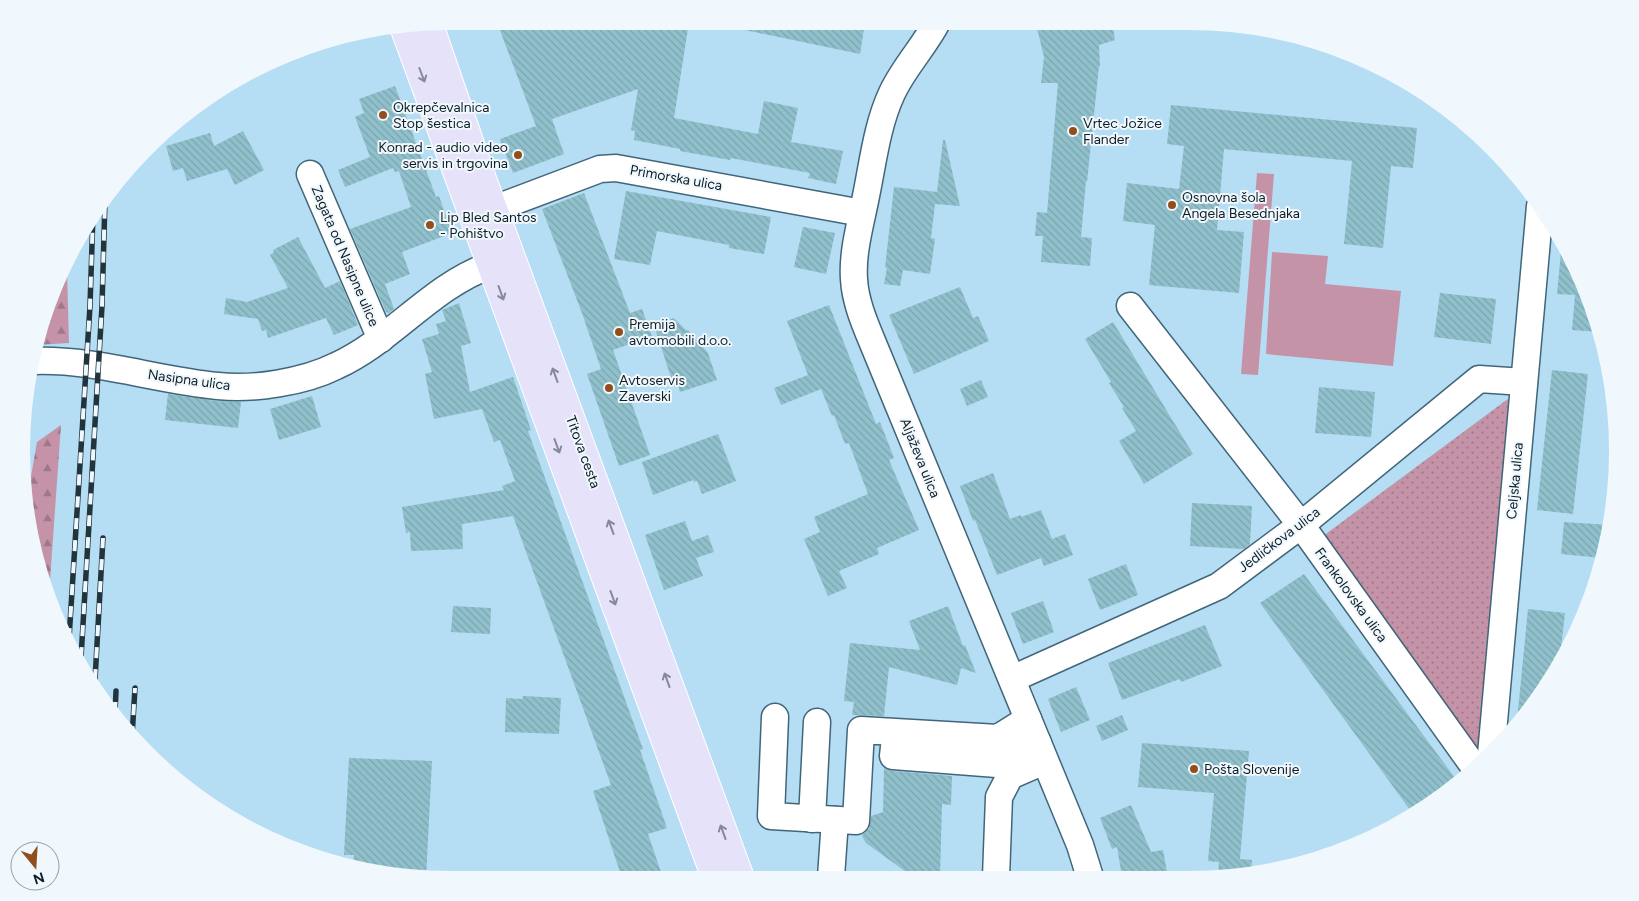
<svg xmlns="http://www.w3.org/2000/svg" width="1639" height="901" font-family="Figtree,sans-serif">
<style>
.grass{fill:url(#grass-dots)}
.forest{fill:url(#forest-firs)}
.garden{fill:#c593a7}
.building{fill:url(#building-back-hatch)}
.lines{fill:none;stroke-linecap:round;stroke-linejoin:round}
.minor-casing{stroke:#41667a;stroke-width:29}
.major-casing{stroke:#fff;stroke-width:30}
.minor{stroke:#fff;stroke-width:26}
.major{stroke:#e6e2fa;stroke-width:28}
.rail-casing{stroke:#21343e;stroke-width:5.5}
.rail{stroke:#f0f8fd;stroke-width:4;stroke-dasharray:11;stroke-linecap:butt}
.oneway{stroke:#858a9b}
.poi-dot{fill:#914f1e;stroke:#f0f8fd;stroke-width:2}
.labels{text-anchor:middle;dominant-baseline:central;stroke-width:4;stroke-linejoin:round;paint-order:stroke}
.poi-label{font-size:14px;fill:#0e1e26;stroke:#f0f8fd;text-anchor:start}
.street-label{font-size:14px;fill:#0e1e26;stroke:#f0f8fd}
</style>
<defs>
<pattern id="grass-dots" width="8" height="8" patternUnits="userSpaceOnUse" patternTransform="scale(1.25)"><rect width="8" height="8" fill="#c593a7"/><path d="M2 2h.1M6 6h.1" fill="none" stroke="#9e7788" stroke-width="1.8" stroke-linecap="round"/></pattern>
<pattern id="forest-firs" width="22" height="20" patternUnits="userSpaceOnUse" patternTransform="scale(1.25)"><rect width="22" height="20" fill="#c593a7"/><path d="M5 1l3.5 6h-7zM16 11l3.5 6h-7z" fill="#9e7788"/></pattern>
<pattern id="building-back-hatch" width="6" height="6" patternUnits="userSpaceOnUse" patternTransform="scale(1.25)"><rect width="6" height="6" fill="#90c0cb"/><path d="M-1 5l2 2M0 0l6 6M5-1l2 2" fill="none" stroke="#7ba5ae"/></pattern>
</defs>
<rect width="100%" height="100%" fill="#b5ddf4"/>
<polygon class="grass" points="1516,393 1480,754 1319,539"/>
<g class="forest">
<polygon points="67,270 69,343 35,345 36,339"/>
<polygon points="61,425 49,595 27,499 37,442"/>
</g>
<g class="garden">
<polygon points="1257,173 1274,174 1258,375 1241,374"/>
<polygon points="1272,252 1328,256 1325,284 1401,291 1393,366 1266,354"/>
</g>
<g class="building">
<polygon points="517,21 689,22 674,118 758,134 764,101 798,108 791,142 843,151 836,184 808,178 810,173 731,158 730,160 680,151 680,149 634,140 635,131 631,130 638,89 552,119 564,154 513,173 500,139 536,126 498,25"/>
<polygon points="740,22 865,22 860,54 740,29"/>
<polygon points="1033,22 1112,22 1115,40 1099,45 1100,66 1099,66 1087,182 1086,181 1081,237 1092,238 1090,266 1041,262 1043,236 1035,236 1037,212 1047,213 1058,83 1041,83 1044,57 1038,32"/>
<polygon points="395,86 436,197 439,196 452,233 402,252 410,274 385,284 394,309 389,313 386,312 350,229 411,207 399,171 395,172 393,168 345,187 338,170 370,157 355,117 364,113 359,99"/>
<polygon points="1171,105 1417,128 1413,168 1391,166 1383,248 1344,244 1352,161 1224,149 1217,230 1244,232 1239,293 1149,285 1155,225 1123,221 1127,183 1179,189 1184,146 1167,144"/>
<polygon points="243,131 264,170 235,185 227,169 187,181 183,168 173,171 166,146 210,133 214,146"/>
<polygon points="943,140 945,140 960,206 935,204 931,238 935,239 930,274 903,270 900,286 884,284 887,268 885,268 894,187 937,192"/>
<polygon points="626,191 771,217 764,254 729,248 729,245 657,231 650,265 614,259"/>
<polygon points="584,193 630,313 642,309 652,336 613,350 650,455 619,466 587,374 601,369 582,313 542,209"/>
<polygon points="803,227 835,233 826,274 794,267"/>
<polygon points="298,237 325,288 340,281 358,325 334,335 326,318 268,338 266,330 262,331 258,319 224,314 226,298 247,302 288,288 270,255 274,252 273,250"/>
<polygon points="1562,241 1574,261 1600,332 1572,330 1575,295 1557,294"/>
<polygon points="960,287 973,318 978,316 989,341 914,374 889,315"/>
<polygon points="1440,293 1496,299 1491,344 1434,337"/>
<polygon points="459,303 471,343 461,346 470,392 513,377 531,430 528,431 643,749 640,750 667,828 648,834 663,878 622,878 593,791 611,785 513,516 462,524 463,549 411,551 410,532 406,533 402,507 504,490 502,486 515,481 500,440 494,442 482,409 434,419 425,374 432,372 422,339 439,334 436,324 446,321 442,310"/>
<polygon points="829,305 876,424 880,422 894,458 889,460 919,530 877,548 879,554 839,571 847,588 828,596 804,539 820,532 814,517 868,494 849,443 845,444 834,415 832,416 821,389 781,405 774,388 808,375 787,321"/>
<polygon points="674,318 686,330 688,330 708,353 717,380 680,392 678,385 674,387 654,325"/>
<polygon points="1113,322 1193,454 1144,484 1119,441 1136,431 1122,408 1124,407 1109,383 1111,382 1085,339"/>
<polygon points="1552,370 1588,374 1573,514 1537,510"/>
<polygon points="981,380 988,397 967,406 960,389"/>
<polygon points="1319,387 1375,392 1371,437 1315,433"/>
<polygon points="168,394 216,401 241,402 238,428 165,420"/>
<polygon points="312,396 321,427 279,440 270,409"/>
<polygon points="718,434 736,481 702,494 697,481 694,482 693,480 653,495 642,462"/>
<polygon points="993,473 1010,519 1021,515 1021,517 1041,510 1052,539 1065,534 1073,555 1044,566 1041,558 997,575 975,520 973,521 960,486"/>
<polygon points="1192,503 1252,506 1250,544 1244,549 1190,546"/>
<polygon points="685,521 692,541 708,535 714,552 696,558 703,576 664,590 645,535"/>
<polygon points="1564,522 1610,525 1602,558 1561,554"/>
<polygon points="1126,564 1138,595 1100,610 1088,579"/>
<polygon points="1304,574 1458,782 1427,808 1413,814 1260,603"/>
<polygon points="1043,601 1054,632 1023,644 1011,613"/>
<polygon points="453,606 491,608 490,634 451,632"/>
<polygon points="948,606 963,646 965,645 976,673 961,668 957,685 889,667 884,716 852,715 854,702 844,701 850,643 920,650 909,621"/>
<polygon points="1528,609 1565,613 1559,666 1517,721"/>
<polygon points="1205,625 1222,666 1181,682 1180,679 1122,700 1108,663"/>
<polygon points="1076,687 1090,720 1061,732 1048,699"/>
<polygon points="523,696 561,698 559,734 505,732 506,698 522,699"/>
<polygon points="1122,715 1128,730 1102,741 1096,726"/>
<polygon points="1142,743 1249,751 1240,859 1252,860 1251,875 1218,876 1219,862 1208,861 1214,793 1138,787"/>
<polygon points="349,758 432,761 426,879 353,865 354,855 344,855"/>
<polygon points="884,768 892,771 952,776 951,805 942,804 940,877 913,877 866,843 863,838 862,835 869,829 871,816 883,812"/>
<polygon points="1131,805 1151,852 1163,850 1167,872 1153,874 1153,876 1122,877 1117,847 1112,849 1100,818"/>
</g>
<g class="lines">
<g class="minor-casing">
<g id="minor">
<path d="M937,22C924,47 904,67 892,93C877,125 873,162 866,196C861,222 852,252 854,279C855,300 864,322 872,341L1080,845L1090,877"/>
<polyline points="310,174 381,339"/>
<polyline points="494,209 600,169 616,168 862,213"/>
<polyline points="1130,306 1301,525 1475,768"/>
<path d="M34,361C96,359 156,380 218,386C253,390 304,382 336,366C393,340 431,286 491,265"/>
<polyline points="1012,679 1219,586 1301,525 1479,379 1524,382"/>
<polyline points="775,717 771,816 856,821 861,730 998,738 1028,719"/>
<polygon points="1038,743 1010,765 893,756 894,747 1009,755"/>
<polyline points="1491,755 1540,206"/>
<polyline points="812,819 817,722"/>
<polyline points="831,877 835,820"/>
<polyline points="996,877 999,797 1010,776 1035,765"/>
</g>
</g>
<g class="major-casing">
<g id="major">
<polyline points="429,25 482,179 740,878"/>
<polyline points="405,29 716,878"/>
</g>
</g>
<use href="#minor" class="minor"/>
<use href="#major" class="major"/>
<g class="rail-casing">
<g id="rail">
<polyline points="69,639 90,306 93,214"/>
<polyline points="81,658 102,306 105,200"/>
<polyline points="95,680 103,538"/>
<polyline points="115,713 116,691"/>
<polyline points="132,737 135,688"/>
</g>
</g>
<use href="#rail" class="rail"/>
</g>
<defs><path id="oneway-shaft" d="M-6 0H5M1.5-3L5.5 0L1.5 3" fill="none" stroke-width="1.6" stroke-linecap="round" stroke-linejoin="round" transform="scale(1.25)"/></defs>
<g class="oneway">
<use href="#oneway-shaft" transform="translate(422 75) rotate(69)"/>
<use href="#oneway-shaft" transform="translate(501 293) rotate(70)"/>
<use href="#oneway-shaft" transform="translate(555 375) rotate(-110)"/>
<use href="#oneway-shaft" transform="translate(557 446) rotate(70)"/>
<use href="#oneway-shaft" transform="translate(611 527) rotate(-110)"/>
<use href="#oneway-shaft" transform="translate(613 598) rotate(70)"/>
<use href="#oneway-shaft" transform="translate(667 680) rotate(-110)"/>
<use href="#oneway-shaft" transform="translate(723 832) rotate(-110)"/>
</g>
<g class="poi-dot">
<circle cx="383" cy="115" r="5"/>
<circle cx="1073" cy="131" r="5"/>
<circle cx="518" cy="155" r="5"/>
<circle cx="1172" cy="205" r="5"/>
<circle cx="430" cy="225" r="5"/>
<circle cx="619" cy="332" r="5"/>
<circle cx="609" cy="388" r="5"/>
<circle cx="1194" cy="769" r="5"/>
</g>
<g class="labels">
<g class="poi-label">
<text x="393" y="107">Okrepčevalnica<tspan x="393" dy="16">Stop šestica</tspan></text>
<text x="1083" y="123">Vrtec Jožice<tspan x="1083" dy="16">Flander</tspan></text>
<text x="508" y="147" text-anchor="end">Konrad - audio video<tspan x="508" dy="16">servis in trgovina</tspan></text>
<text x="1182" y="197">Osnovna šola<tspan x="1182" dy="16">Angela Besednjaka</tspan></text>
<text x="440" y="217">Lip Bled Santos<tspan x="440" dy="16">- Pohištvo</tspan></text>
<text x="629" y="324">Premija<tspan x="629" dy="16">avtomobili d.o.o.</tspan></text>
<text x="619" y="380">Avtoservis<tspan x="619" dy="16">Zaverski</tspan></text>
<text x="1204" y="769">Pošta Slovenije</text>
</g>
<g class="street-label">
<text transform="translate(676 178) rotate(10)">Primorska ulica</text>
<text transform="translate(345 256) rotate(67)">Zagata od Nasipne ulice</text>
<text transform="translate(189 380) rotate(8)">Nasipna ulica</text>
<text transform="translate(583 452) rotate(70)">Titova cesta</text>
<text transform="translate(920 458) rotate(68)">Aljaževa ulica</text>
<text transform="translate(1515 481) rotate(-85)">Celjska ulica</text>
<text transform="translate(1279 540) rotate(-37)">Jedličkova ulica</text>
<text transform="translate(1351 595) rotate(54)">Frankolovska ulica</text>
</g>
</g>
<path d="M0 0H1639V901H0ZM450 30H1189A420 420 0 0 1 1609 450V451A420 420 0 0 1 1189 871H450A420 420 0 0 1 30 451V450A420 420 0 0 1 450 30Z" fill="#f0f8fd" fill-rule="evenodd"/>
<g transform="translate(35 866) rotate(162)"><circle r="24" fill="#f0f8fd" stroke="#96a1a7"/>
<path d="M0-4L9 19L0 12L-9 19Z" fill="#914f1e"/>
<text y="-8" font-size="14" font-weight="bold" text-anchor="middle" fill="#0e1e26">N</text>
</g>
</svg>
